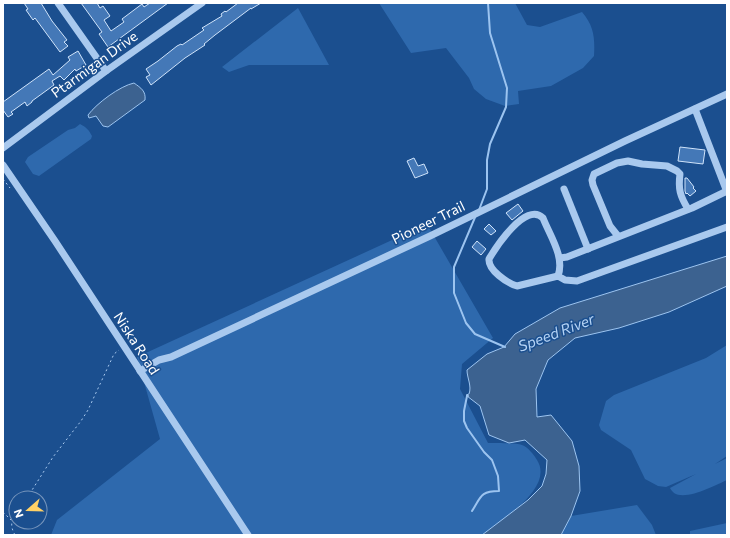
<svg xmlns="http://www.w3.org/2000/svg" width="730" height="538" font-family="Commissioner,sans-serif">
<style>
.green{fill:#2e69ad}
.water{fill:#3c6290;stroke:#9cc4f0}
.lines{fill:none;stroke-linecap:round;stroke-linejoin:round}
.stream{stroke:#9cc4f0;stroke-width:2}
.building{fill:#4478b7;stroke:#cfe3fa}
.path{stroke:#a9c9ee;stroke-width:1;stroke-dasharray:2 3;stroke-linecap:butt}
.minor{stroke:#a9c9ee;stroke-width:7}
.labels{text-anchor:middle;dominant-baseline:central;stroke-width:3;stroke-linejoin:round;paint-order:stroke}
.street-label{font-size:14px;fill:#fff;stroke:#1b4f8f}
.water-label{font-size:15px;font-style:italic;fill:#b5d3f5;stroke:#1b4f8f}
</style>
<rect width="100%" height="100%" fill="#1b4f8f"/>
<g class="green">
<path d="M379,3H515L527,25L540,27L582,12C594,26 595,38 594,56L583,68L551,86L518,91L519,104L505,106L486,99L474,89L469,78L446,48L411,53Z"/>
<polygon points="298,8 329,65 249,65 229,72 222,67"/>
<path d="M80,124C86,127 89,130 92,136L91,139L39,176L33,174L25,162L28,157L68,130L75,128Z"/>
<path d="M427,224L493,338L462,364L460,389L488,443C496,443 515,443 522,445C528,447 534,455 537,460C555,488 500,521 482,535H51L57,520L160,439L137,357Z"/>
<path d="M727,345V456L715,464L727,458V480C716,485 686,501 674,493C673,492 671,490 670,488L696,474L666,487L658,486L645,479L631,450L601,430L599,425L606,401L614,395L706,358Z"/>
<polygon points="637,505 652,525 656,535 561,535 571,516"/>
<polygon points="727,523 727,535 690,535 690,531"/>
</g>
<g class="water">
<path d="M134,83C141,88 146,91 145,100L108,127L103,126L96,116L89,118L88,115C97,103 120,86 134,83Z"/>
<path d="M727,256V286L669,312L619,328L575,338L548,360L536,389L537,417L551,415L572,441L579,466L580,491L571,516L561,535H482L528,500L542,486L546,474L547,460L525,440L509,443L489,435L480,406L467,396L466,395L469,394C472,386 467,378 467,370L487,354L504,347L515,334L560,308Z"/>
</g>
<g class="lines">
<g class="stream">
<polyline points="479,210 487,189 487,160 490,144 506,107 507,88 490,33 488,3"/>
<polyline points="476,215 454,267 454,293 466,323 475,334 505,347"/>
<path d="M468,396H467L464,411V421L467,428L484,452L492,460L498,476L499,491C480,491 481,497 472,511"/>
</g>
</g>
<g class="building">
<polygon points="24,3 41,3 52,21 67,40 64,42 68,46 60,52 35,18 33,20 26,10 28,9"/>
<polygon points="81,3 97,3 100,8 103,6 110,16 104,20 111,31 124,22 122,19 142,4 144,7 150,3 168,3 108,47 99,34 102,32"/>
<polygon points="238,3 261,3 251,9 251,8 215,35 204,44 205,45 185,58 151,85 146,77 150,75 146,69 158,61 177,46 181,44 182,45 204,30 202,28 222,16 221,14 225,11 226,12"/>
<polygon points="78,51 86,65 76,71 75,69 64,80 60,76 52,81 54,85 32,101 32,102 27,106 25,102 11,112 13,114 8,117 3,110 3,102 49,69 53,75 70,60 68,57"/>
<polygon points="680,147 705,150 703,164 678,161"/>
<polygon points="414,158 418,166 424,164 428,173 415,178 407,161"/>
<polygon points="685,178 687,178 694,187 693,188 696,191 690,196 687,193 686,194 685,191"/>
<polygon points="518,204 523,211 512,220 506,213"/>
<polygon points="489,224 496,231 491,235 484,229"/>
<polygon points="477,241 486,249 481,255 472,247"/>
</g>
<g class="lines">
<g class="path">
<polyline points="3,179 10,188"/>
<polyline points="27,498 53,457 81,421 88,410 114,354 119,350"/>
<polyline points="3,512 11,520"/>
<path d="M15,535C10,526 11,521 16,513"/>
</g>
<g class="minor">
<polyline points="58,3 106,71"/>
<polyline points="695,109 727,192"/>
<polyline points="3,148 106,71 202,3"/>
<polyline points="3,165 55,241 248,535"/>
<polyline points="564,189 588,249"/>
<path d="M618,236L610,226L593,185L592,180L594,174L617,163L628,161L642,164L667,166L677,171L680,174C678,189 680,196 688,209"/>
<polyline points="560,258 567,257 692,208 727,191"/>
<path d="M558,276C565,257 550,236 543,218C526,201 496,247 489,259C488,270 507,283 517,286L558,276L565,280L577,281L727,227"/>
<polyline points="140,371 159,360 171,357 430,236 625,141 727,94"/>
</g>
</g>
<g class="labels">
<g class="street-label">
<text transform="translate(94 64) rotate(-36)">Ptarmigan Drive</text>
<text transform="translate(428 222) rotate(-26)">Pioneer Trail</text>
<text transform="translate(137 343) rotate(57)">Niska Road</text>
</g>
<g class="water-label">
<text transform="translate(556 332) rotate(-21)">Speed River</text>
</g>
</g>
<rect width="730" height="538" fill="none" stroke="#ffffff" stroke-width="8"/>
<g transform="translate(28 510) rotate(250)"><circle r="19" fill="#1b4f8f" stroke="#7695bc"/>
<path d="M0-3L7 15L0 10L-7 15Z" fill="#ffd166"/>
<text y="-6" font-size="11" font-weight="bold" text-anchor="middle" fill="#ffffff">N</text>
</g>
</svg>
